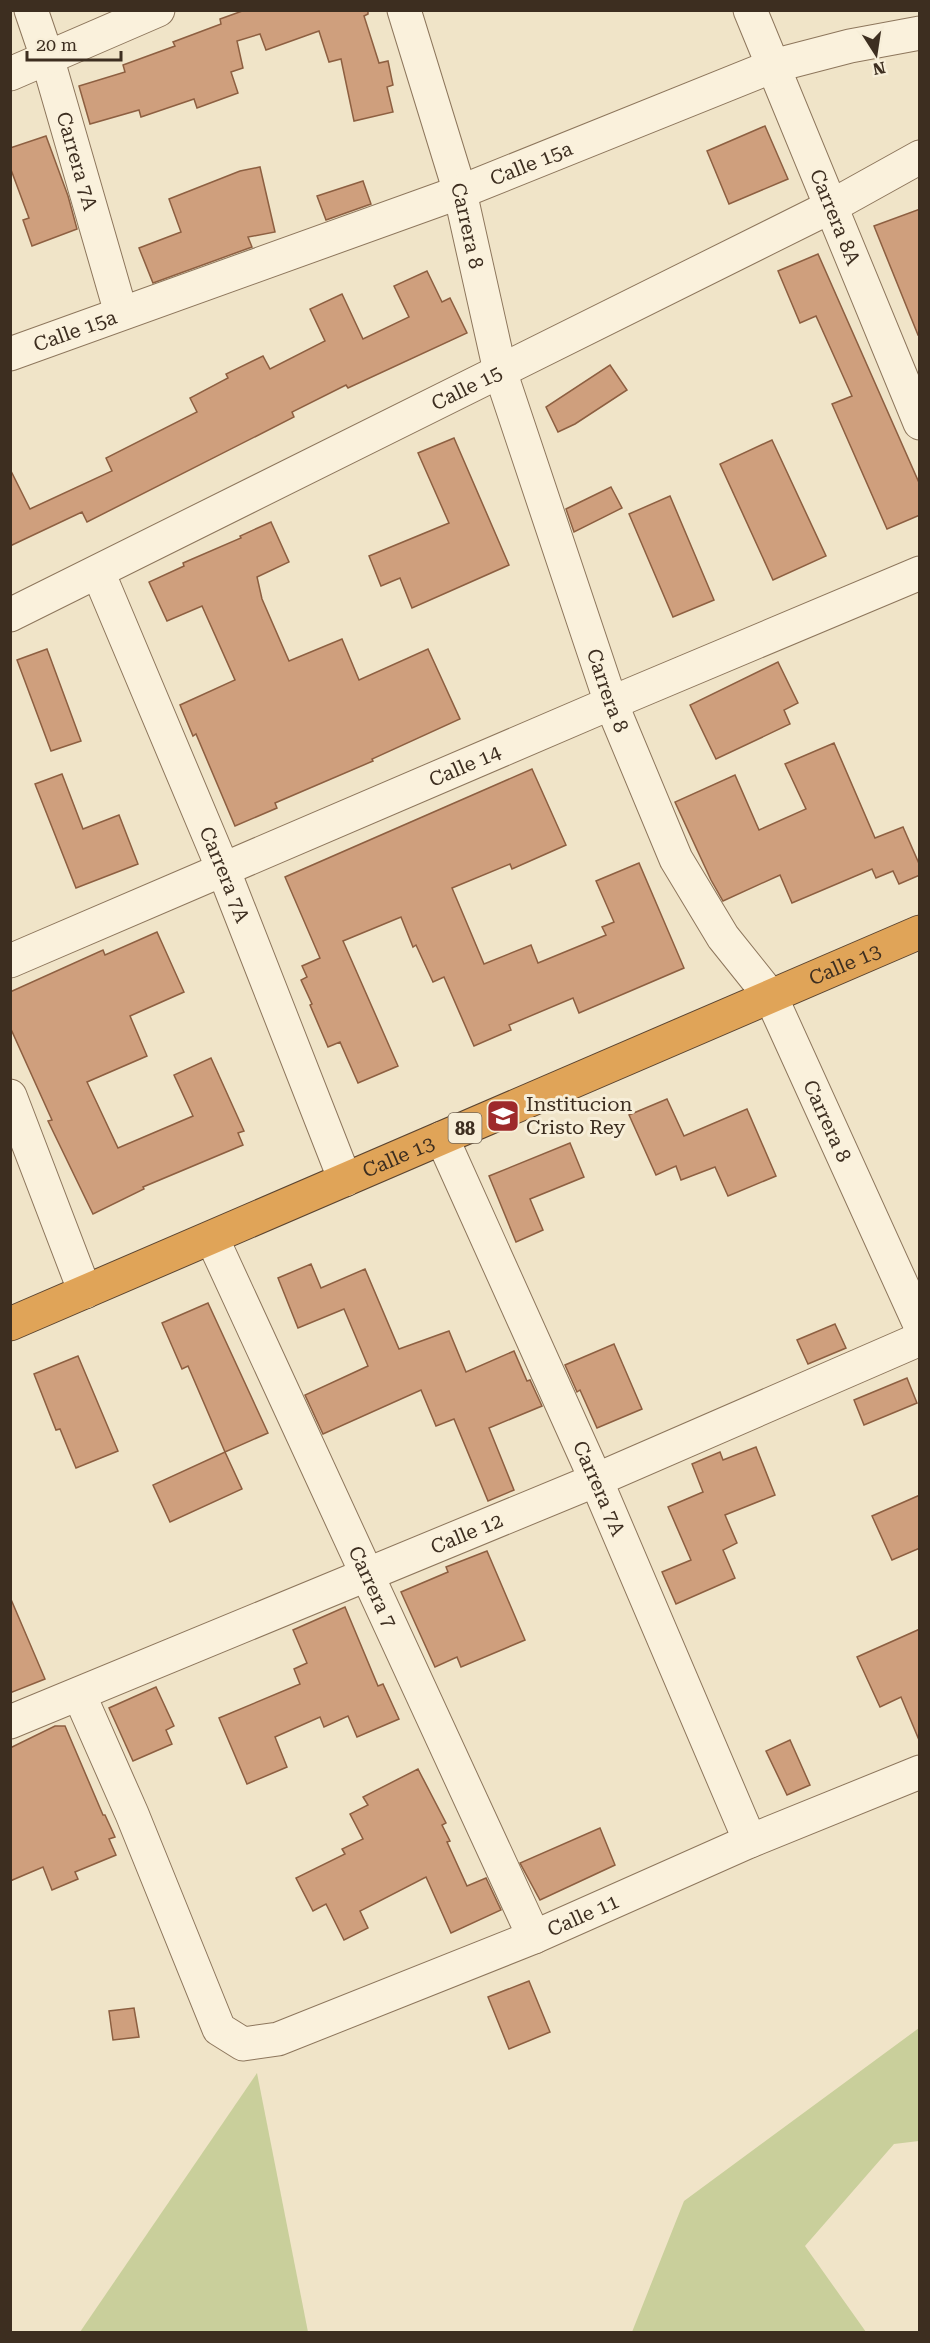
<svg xmlns="http://www.w3.org/2000/svg" width="930" height="2343" font-family="'Roboto Serif',serif">
<style>
.green{fill:#c9cf9b}
.building{fill:#cf9f7d;stroke:#8d5f41;stroke-width:1.5}
.lines{fill:none;stroke-linecap:round;stroke-linejoin:round}
.street-casing{stroke:#8d765c;stroke-width:35}
.highway-casing{stroke:#5b4430;stroke-width:35}
.street{stroke:#faf1dc;stroke-width:33}
.highway{stroke:#e0a458;stroke-width:33}
.labels{text-anchor:middle;dominant-baseline:central;stroke-width:6;stroke-linejoin:round;paint-order:stroke}
.shield{fill:#f7eed8;stroke:#756857;stroke-width:1.5}
.shield-label{font-size:18px;font-weight:bold;fill:#3d2e20}
.street-label{font-size:20px;fill:#3d2e20;stroke:#f7eed8}
.poi-label{font-size:20px;fill:#3d2e20;stroke:#f7eed8;text-anchor:start}
</style>
<rect width="100%" height="100%" fill="#f0e4c8"/>
<g class="green">
<polygon points="919,2028 919,2141 894,2144 805,2246 866,2332 632,2332 684,2201"/>
<polygon points="257,2073 308,2332 80,2332"/>
</g>
<g class="building">
<polygon points="245,10 368,10 368,14 364,16 379,63 388,61 393,85 387,87 393,112 354,121 341,59 329,62 319,31 266,50 260,34 237,41 243,68 231,72 238,93 197,108 194,99 141,117 139,110 90,124 79,86 125,72 123,65 175,46 173,42 221,24 220,19"/>
<polygon points="765,126 788,179 729,204 707,151"/>
<polygon points="46,136 68,196 77,229 32,246 23,220 29,218 10,167 10,148"/>
<polygon points="260,167 275,232 248,237 252,247 153,283 139,248 181,232 169,199 240,171"/>
<polygon points="363,181 371,204 326,220 317,196"/>
<polygon points="920,209 920,334 918,335 874,226"/>
<polygon points="818,254 920,485 920,515 887,529 832,404 852,396 816,316 800,323 778,271"/>
<polygon points="427,271 442,302 450,298 467,333 348,388 346,385 292,412 294,417 87,522 82,512 10,546 10,469 30,509 112,471 106,458 197,412 190,398 228,378 226,374 263,356 270,369 325,341 310,309 342,294 363,339 409,317 394,286"/>
<polygon points="610,365 627,390 575,424 558,432 546,407"/>
<polygon points="454,438 509,565 412,608 400,578 381,586 369,556 449,523 418,453"/>
<polygon points="772,440 826,556 773,580 720,464"/>
<polygon points="611,487 622,508 574,532 566,509"/>
<polygon points="670,496 714,600 673,617 629,514"/>
<polygon points="271,522 289,562 257,577 262,599 289,661 342,639 359,680 428,649 460,719 372,759 373,761 275,803 277,808 235,826 196,734 193,736 180,705 235,680 202,606 167,621 149,582 184,566 183,563 241,538 240,536"/>
<polygon points="47,649 81,741 51,751 17,660"/>
<polygon points="778,662 798,703 784,710 790,724 716,759 690,705"/>
<polygon points="834,743 875,838 903,827 920,866 920,875 899,884 893,871 876,878 872,869 792,903 780,875 723,901 711,880 675,802 735,775 759,830 806,809 785,764"/>
<polygon points="532,769 566,845 512,869 510,864 452,888 484,964 531,945 538,963 606,935 602,927 614,922 596,881 639,863 684,968 579,1013 573,998 509,1025 511,1030 474,1046 444,977 433,982 416,945 413,947 401,917 343,941 398,1066 358,1083 340,1042 328,1047 310,1005 312,1004 301,980 307,977 302,966 320,958 285,877"/>
<polygon points="62,774 83,829 119,815 138,864 76,888 35,784"/>
<polygon points="157,932 184,992 130,1016 147,1056 87,1082 118,1148 193,1116 174,1075 211,1058 244,1131 238,1133 243,1145 143,1187 144,1189 93,1214 48,1121 52,1120 10,1027 10,992 103,950 105,955"/>
<polygon points="667,1099 684,1136 747,1109 776,1176 728,1196 715,1167 681,1180 676,1166 656,1175 629,1115"/>
<polygon points="570,1143 584,1177 530,1199 543,1230 516,1242 489,1176"/>
<polygon points="311,1264 321,1288 365,1269 399,1349 449,1331 466,1372 514,1351 527,1381 530,1380 542,1406 489,1428 514,1490 488,1501 454,1419 436,1426 421,1390 323,1434 305,1395 368,1366 344,1309 298,1328 278,1278"/>
<polygon points="208,1303 268,1433 225,1452 188,1366 182,1369 162,1323"/>
<polygon points="835,1324 846,1348 808,1364 797,1340"/>
<polygon points="614,1344 642,1409 597,1428 580,1390 577,1392 565,1365"/>
<polygon points="78,1356 118,1451 76,1468 60,1429 56,1430 34,1374"/>
<polygon points="907,1378 917,1403 864,1425 854,1400"/>
<polygon points="756,1447 775,1495 725,1515 737,1543 723,1550 735,1578 676,1604 662,1572 691,1560 668,1507 703,1492 692,1464 720,1452 723,1460"/>
<polygon points="225,1452 242,1489 170,1522 153,1485"/>
<polygon points="920,1495 920,1548 892,1560 872,1516"/>
<polygon points="487,1551 525,1640 461,1667 457,1657 435,1667 401,1592 448,1572 446,1567"/>
<polygon points="10,1597 45,1679 10,1693"/>
<polygon points="345,1607 378,1686 383,1684 399,1719 357,1737 348,1716 324,1727 320,1717 275,1737 287,1767 247,1784 219,1718 300,1684 294,1669 307,1663 293,1630"/>
<polygon points="920,1629 920,1740 919,1740 901,1697 880,1707 857,1657"/>
<polygon points="156,1687 174,1726 166,1730 172,1744 133,1761 109,1708"/>
<polygon points="55,1726 65,1726 103,1815 105,1815 115,1837 109,1839 116,1855 75,1872 78,1879 52,1890 43,1867 10,1881 10,1748"/>
<polygon points="790,1740 810,1785 787,1795 766,1751"/>
<polygon points="418,1769 446,1823 442,1825 450,1841 447,1842 467,1886 486,1878 501,1910 451,1933 426,1877 360,1911 368,1928 344,1940 326,1904 313,1911 296,1878 345,1854 342,1849 363,1839 350,1814 368,1805 363,1797"/>
<polygon points="600,1828 615,1865 540,1900 520,1863"/>
<polygon points="529,1981 550,2032 509,2049 488,1997"/>
<polygon points="134,2008 139,2037 113,2040 109,2011"/>
</g>
<g class="lines">
<g class="street-casing">
<g id="street">
<path id="s1" d="M31,10L47,57L121,313"/>
<path id="s2" d="M404,10L460,192L500,371L611,703L676,859L723,937L771,997L920,1325"/>
<path id="s3" d="M750,10L920,423"/>
<polyline points="10,74 158,10"/>
<path id="s4" d="M10,354L460,192L773,66L850,46L920,33"/>
<path id="s5" d="M98,572L223,869L345,1180"/>
<path id="s6" d="M10,615L830,207L920,157"/>
<path id="s7" d="M10,961L611,703L920,573"/>
<polyline points="10,1096 85,1292"/>
<path id="s8" d="M442,1138L596,1480L750,1841"/>
<path id="s9" d="M212,1238L534,1937"/>
<path id="s10" d="M79,1694L132,1814L219,2029L243,2044L278,2039L534,1937L750,1841L920,1772"/>
<path id="s11" d="M10,1722L596,1480L920,1339"/>
</g>
</g>
<g class="highway-casing">
<g id="highway">
<path id="s12" d="M10,1324L920,932"/>
</g>
</g>
<use href="#street" class="street"/>
<use href="#highway" class="highway"/>
</g>
<defs>
<g id="school-square" transform="scale(1.725)"><rect x="-9" y="-9" width="18" height="18" rx="4" fill="#9e2a2b" stroke="#f7eed8"/><path d="M0-5L7-2L0 1L-7-2ZM-4 1L0 2.5L4 1V4Q0 6-4 4Z" fill="#fff"/></g>
</defs>
<g fill-rule="evenodd">
<use href="#school-square" x="503" y="1116"/>
</g>
<g class="labels">
<rect class="shield" x="448.5" y="1113" width="33" height="30" rx="4.5"/>
<g class="shield-label">
<text x="465" y="1128">88</text>
</g>
<g class="street-label">
<text stroke="none"><textPath href="#s1" startOffset="158">Carrera 7A</textPath></text>
<text stroke="none"><textPath href="#s4" startOffset="555">Calle 15a</textPath></text>
<text stroke="none"><textPath href="#s3" startOffset="224">Carrera 8A</textPath></text>
<text stroke="none"><textPath href="#s2" startOffset="225">Carrera 8</textPath></text>
<text stroke="none"><textPath href="#s4" startOffset="69">Calle 15a</textPath></text>
<text stroke="none"><textPath href="#s6" startOffset="510">Calle 15</textPath></text>
<text stroke="none"><textPath href="#s2" startOffset="711">Carrera 8</textPath></text>
<text stroke="none"><textPath href="#s7" startOffset="495">Calle 14</textPath></text>
<text stroke="none"><textPath href="#s5" startOffset="328">Carrera 7A</textPath></text>
<text stroke="none"><textPath href="#s12" startOffset="909">Calle 13</textPath></text>
<text stroke="none"><textPath href="#s2" startOffset="1197">Carrera 8</textPath></text>
<text stroke="none"><textPath href="#s12" startOffset="423">Calle 13</textPath></text>
<text stroke="none"><textPath href="#s8" startOffset="384">Carrera 7A</textPath></text>
<text stroke="none"><textPath href="#s11" startOffset="494">Calle 12</textPath></text>
<text stroke="none"><textPath href="#s9" startOffset="384">Carrera 7</textPath></text>
<text stroke="none"><textPath href="#s10" startOffset="756">Calle 11</textPath></text>
</g>
<g class="poi-label">
<text x="526" y="1104">Institucion<tspan x="526" dy="23">Cristo Rey</tspan></text>
</g>
</g>
<rect width="930" height="2343" fill="none" stroke="#3d2e20" stroke-width="24"/>
<g transform="translate(876 54) rotate(168)" stroke="#f7eed8" stroke-width="4.5" paint-order="stroke">
<path d="M0-4.5L10 22L0 15L-10 22Z" fill="#3d2e20"/>
<text y="-9" font-size="16" font-weight="bold" text-anchor="middle" fill="#3d2e20">N</text>
</g>
<path d="M27 51v9h94v-9" fill="none" stroke="#3d2e20" stroke-width="3"/>
<text x="36" y="51" font-size="18" fill="#3d2e20" stroke="#f7eed8" stroke-width="4.5" paint-order="stroke">20 m</text>
</svg>
